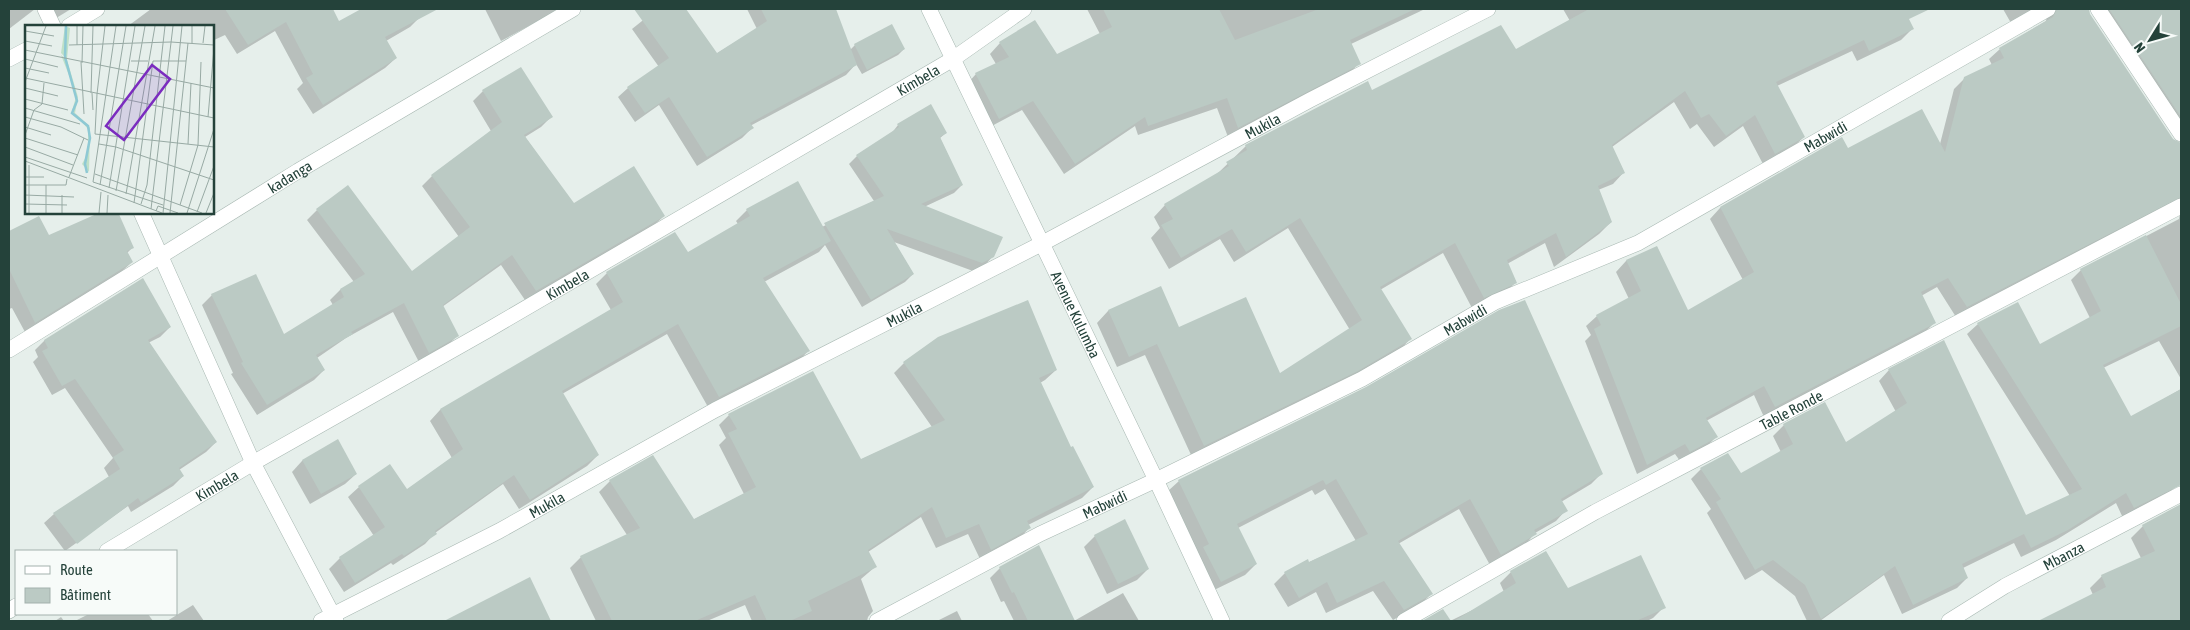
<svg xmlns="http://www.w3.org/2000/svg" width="2190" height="630" font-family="'Asap Condensed',sans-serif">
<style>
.shadow{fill:#0003}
.building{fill:#bbcac4}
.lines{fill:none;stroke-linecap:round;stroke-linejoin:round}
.minor-casing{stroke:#a8b8b2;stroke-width:16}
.minor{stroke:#fff;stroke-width:15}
.labels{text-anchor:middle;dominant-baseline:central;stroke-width:4.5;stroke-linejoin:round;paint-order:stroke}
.street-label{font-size:15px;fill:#24423a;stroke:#f7fbf9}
.inset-river{fill:none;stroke:#8ec9d4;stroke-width:2.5}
.inset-road{fill:none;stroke:#98aaa4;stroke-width:1}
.view{fill:#7b2cbf;fill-opacity:0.15;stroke:#7b2cbf;stroke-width:2.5}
.inset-edge{fill:none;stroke:#24423a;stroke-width:2.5}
</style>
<rect width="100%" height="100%" fill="#e6efeb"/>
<g class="shadow">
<polygon points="9,9 35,9 9,29"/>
<polygon points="39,9 71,9 48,23"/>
<polygon points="151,9 331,9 339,23 364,9 416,9 420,17 410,27 386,41 396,58 385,68 313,114 297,89 303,83 275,31 237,54 225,35 212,41 212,26 128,26"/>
<polygon points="485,9 557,9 551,14 501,41"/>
<polygon points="657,9 684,9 716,54 757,29 747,9 802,9 812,28 850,50 855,45 904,49 898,55 862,74 856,64 846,75 750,126 752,128 742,138 697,166 659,105 635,122 618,97 628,88 659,67 632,29"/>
<polygon points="1087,9 1425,9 1351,44 1359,63 1349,74 1228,137 1217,108 1138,135 1135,126 1064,174 1022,110 988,128 966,85 976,74 996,64 990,54 1000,43 1056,56 1100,34"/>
<polygon points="1563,9 1902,9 1912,29 1901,40 1857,61 1852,51 1777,86 1804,137 1792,148 1763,164 1743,126 1714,147 1697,124 1690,129 1674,102 1612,147 1624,172 1613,184 1598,190 1611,222 1599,234 1554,267 1545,243 1507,264 1516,282 1504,294 1472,308 1443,253 1380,290 1410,339 1399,351 1345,382 1192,457 1145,355 1117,367 1097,323 1108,311 1160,288 1178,328 1279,375 1350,330 1288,228 1234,262 1220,239 1169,269 1151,238 1160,228 1154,217 1165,205 1216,175 1246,146 1372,92 1516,50 1570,21"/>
<polygon points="2003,9 2068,9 2094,47 2176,143 2180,143 2179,139 2096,14 2089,9 2181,9 2181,379 2159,341 2103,368 2131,418 2181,389 2181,469 2172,474 2177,485 2167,495 2123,518 2116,503 2056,540 2021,557 2014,543 1963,568 1967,578 1957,588 1902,614 1884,575 1820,621 1807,621 1795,596 1762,570 1745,580 1707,513 1711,509 1691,479 1701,469 1741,475 1781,452 1773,436 1784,425 1846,444 1896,412 1879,381 1889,370 2026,516 2070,496 1967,334 1978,324 2040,346 2090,318 2071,280 2081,270 2179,219 2180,213 1956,317 1937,287 1921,296 1934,323 1924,333 1764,417 1754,395 1706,421 1716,437 1706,447 1680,461 1675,454 1637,474 1585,341 1591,335 1586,326 1597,316 1629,299 1616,272 1626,261 1657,247 1687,312 1743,280 1710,219 1720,208 1842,139 1847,149 1940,144 1954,89 1965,78 1992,65 1989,59 2000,49 2046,21 2047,15 2011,23"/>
<polygon points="483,91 551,117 541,127 525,137 574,205 664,216 653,226 525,300 501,265 442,307 457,336 447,346 419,362 393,312 346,338 317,358 324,370 314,380 257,415 231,374 233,373 202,305 212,295 283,336 333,305 330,300 340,290 354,282 307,220 317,210 412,272 459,237 422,186 432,176 491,131 473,101"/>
<polygon points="898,125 946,133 940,138 962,185 954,193 924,207 993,256 985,265 973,271 894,242 913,274 905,282 862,307 825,245 819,252 764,282 808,351 798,362 708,407 667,334 562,394 598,455 587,466 519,509 503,484 435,533 425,544 393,565 391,563 344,592 329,569 340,558 374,536 348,497 359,487 407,491 452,458 430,421 440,410 611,310 596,284 607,273 687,254 738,224 736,221 747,210 822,227 874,201 849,164 857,156 891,134"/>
<polygon points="39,217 48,237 132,248 127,253 132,262 121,272 25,332 12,308 9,309 9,232"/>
<polygon points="170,327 160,337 148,343 216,442 206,452 179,470 183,476 173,486 131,512 128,506 65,551 44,523 54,514 109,477 104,468 113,458 65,388 52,395 33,362 38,357 35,350 45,340"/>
<polygon points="904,363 1056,370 1045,380 1040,383 1070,448 1093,487 1082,498 1028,525 1029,528 1019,539 980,559 968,534 936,548 921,517 868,552 875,567 861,579 873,611 868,617 867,621 752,621 745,605 707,621 596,621 570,568 581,557 627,535 599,492 610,481 653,457 693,520 744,494 719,445 726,438 719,425 729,415 860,460 932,427 894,373"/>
<polygon points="337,441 356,474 345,484 310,504 292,472 302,461"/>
<polygon points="1601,474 1591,484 1561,502 1566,510 1556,521 1535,533 1525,545 1490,565 1459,509 1398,544 1431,594 1421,604 1393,620 1373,591 1326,613 1316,592 1288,607 1274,584 1285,573 1356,541 1325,489 1315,495 1312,490 1238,528 1256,564 1245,575 1210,592 1168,491 1179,481"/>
<polygon points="2181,506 2181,621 2051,621 2060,612 2093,595 2090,588 2102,576 2141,558 2131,538 2143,526"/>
<polygon points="1095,536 1148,569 1137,580 1107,594 1084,547"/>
<polygon points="1038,547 1074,621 1014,621 1004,601 1001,602 990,578 1000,568"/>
<polygon points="1546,552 1568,590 1664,607 1653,618 1647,621 1593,621 1589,611 1572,621 1425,621 1443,611 1450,621 1479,607 1504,592 1500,583 1511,572"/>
<polygon points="529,579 550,621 462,621 465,620"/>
<polygon points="1123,593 1139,621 1074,621"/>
<polygon points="193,605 204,621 167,621"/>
<polygon points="957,611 962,621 937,621"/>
<polygon points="89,614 148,614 153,621 75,621"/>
<polygon points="61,617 64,621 55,621"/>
</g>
<g class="building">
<polygon points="225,9 333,9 339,21 361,9 438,9 385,37 397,58 323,105 306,78 313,74 286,22 248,45"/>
<polygon points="634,9 686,9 717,53 767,21 761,9 836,9 857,65 750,123 754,128 707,157 669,97 645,113 627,87 669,58"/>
<polygon points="1103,9 1219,9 1235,40 1319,9 1415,9 1350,40 1361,64 1238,128 1227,98 1148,126 1145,117 1075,164 1033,101 999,119 975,73 1009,57 999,42 1035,20 1057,54 1112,27"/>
<polygon points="1589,9 1930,9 1909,19 1914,29 1869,51 1864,40 1776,82 1805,137 1775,154 1755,115 1726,136 1709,114 1701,118 1685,91 1612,145 1625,173 1598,186 1612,222 1566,257 1556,233 1507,260 1517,283 1484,298 1455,243 1380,287 1412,339 1358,371 1204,446 1157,344 1129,357 1108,310 1161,286 1179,327 1246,297 1280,373 1362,320 1300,218 1246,252 1232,229 1181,258 1161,225 1173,219 1164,204 1229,166 1226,162 1247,150 1245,145 1368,81 1372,90 1501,25 1516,49"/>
<polygon points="2057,9 2089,9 2090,14 2173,139 2181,143 2181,197 1967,307 1948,278 1921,292 1936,323 1775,407 1764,386 1706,418 1718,437 1690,452 1685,444 1647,465 1594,329 1601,325 1596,315 1641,291 1626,260 1657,246 1688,310 1754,272 1720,207 1842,137 1848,148 1922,109 1945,152 1964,77 2004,58 1999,48 2053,17"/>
<polygon points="2109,9 2181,9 2181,117"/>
<polygon points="892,24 905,49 867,70 854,44"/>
<polygon points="521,67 553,117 524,135 574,203 634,166 665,216 536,291 512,255 443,305 459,336 429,353 404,303 351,332 353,334 316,355 325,370 267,405 241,363 243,362 211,294 256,274 284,334 344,297 340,289 365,274 316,209 348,185 412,271 470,227 431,175 502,122 482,90"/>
<polygon points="931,104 947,133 940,137 963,185 921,204 1003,237 994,257 982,263 887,229 914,274 871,300 824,223 884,196 856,155 899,127 897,124"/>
<polygon points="798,181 831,241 763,278 810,351 719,397 678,324 562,391 599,455 530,500 514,475 435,531 437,534 404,556 402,554 355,583 339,557 385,527 358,486 390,464 407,489 463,449 440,409 623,302 606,272 675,232 688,252 750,216 746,209"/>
<polygon points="101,212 118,212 134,248 127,251 133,262 35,323 9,269 9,231 39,216 49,235"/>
<polygon points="2146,235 2181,304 2181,326 2103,365 2131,416 2181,389 2181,485 2134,508 2126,493 2068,530 2031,548 2024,534 1962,564 1968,578 1913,605 1895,566 1821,619 1805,585 1773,560 1755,570 1716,502 1721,499 1700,468 1728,453 1741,473 1793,444 1783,424 1825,402 1846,442 1907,403 1888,369 1944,340 2026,515 2082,489 1977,323 2018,302 2040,344 2101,311 2080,269"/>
<polygon points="143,278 171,327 148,340 217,442 179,468 184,476 141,503 138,498 77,544 53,513 120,469 113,457 124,450 75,379 62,386 42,351 48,348 44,340"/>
<polygon points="1028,300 1057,370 1039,378 1071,447 1073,446 1094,487 1027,521 1031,528 991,550 979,524 946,538 932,507 868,550 877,567 808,601 812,611 790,621 767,621 755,595 695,621 612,621 580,556 640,528 609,480 653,455 694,519 756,487 728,433 737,429 728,414 813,371 861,459 945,420 903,362 938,337"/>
<polygon points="1525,300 1603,474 1561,499 1568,511 1534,530 1537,534 1501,555 1470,499 1398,541 1433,594 1404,610 1384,581 1337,603 1327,582 1299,598 1284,572 1308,559 1309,562 1368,534 1336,479 1326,485 1323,480 1237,524 1257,564 1221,582 1203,547 1209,544 1178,480 1366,387 1499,310"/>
<polygon points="338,439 357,474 321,494 302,460"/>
<polygon points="2181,504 2181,621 2038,621 2106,587 2101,575 2155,551 2142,525"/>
<polygon points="1125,519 1149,569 1118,584 1094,535"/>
<polygon points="1039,545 1075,621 1028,621 1014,592 1012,593 999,567"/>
<polygon points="1546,551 1568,588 1641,555 1666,608 1636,621 1454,621 1516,583 1510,571"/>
<polygon points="530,577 551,621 444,621"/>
<polygon points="1443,609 1451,621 1422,621"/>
</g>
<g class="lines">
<g class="minor-casing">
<g id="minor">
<polyline points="45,9 53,26"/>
<path id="s1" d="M929,9L1156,480L1222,621"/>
<polyline points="2098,9 2181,134"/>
<polyline points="69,26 97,9"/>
<polyline points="9,59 26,50"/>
<polyline points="141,212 253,463 336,621"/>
<path id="s2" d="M9,350L298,171L573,9"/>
<path id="s3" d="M107,551L253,463L488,330L953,59L1024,9"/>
<polyline points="9,611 16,606"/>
<path id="s4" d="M321,621L499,531L715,410L1043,243L1310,100L1488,9"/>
<path id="s5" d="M877,621L1040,534L1156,480L1362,379L1495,302L1638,243L2048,9"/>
<path id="s6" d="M1404,621L1595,512L2181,206"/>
<path id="s7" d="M1949,621L2005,586L2181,494"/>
</g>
</g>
<use href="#minor" class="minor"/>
</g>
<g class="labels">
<g class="street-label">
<text stroke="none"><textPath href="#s3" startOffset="938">Kimbela</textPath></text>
<text stroke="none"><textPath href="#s4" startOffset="1064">Mukila</textPath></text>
<text stroke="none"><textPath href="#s5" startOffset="1066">Mabwidi</textPath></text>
<text stroke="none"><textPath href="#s2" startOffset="330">kadanga</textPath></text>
<text stroke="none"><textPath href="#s3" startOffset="532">Kimbela</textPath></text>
<text stroke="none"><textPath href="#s4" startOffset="659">Mukila</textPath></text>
<text stroke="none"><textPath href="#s1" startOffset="339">Avenue Kulumba</textPath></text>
<text stroke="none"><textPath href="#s5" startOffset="661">Mabwidi</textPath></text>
<text stroke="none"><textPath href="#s6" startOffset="441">Table Ronde</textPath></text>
<text stroke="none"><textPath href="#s3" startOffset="128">Kimbela</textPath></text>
<text stroke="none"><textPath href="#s4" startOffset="254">Mukila</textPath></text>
<text stroke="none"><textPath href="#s5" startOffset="256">Mabwidi</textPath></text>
<text stroke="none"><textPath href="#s7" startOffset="132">Mbanza</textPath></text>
</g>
</g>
<g transform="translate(25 25)">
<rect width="189" height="189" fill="#e6efeb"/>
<path d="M40,1L45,3L42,34L36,28ZM36,30L42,35L53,72L50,88L61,98L65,103L64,147L57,139L63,128V104L47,86L51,72L49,63Z" fill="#bfe0c8"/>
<path class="inset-river" d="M41,1L40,32L52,76L47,88L63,101L65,113L60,139L62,148"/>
<path class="inset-road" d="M91,1L68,157L138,180M0,6L29,11M0,16L27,21M167,18V1M178,18L180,1M44,20L146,17L189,20M52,20V1M0,25L189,63M0,34L33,42M106,36H123M128,36H161M56,37L59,89M57,38L58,1M0,43L24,48M0,53L189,93M0,57L21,1M0,63L33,71M66,68L68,1M67,68L68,85M72,69L70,109L189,122M72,69L80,1M0,74L43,85M0,83L55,99M0,92L36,102L63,115M183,92L189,23M0,102L26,110M0,110L9,85L17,79L19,58M0,113L53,130M74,119L91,122L189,155M163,119L166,58M0,122L48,140M0,132L62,153M0,136L137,188M70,149L177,188M0,152H19M44,152L59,113M0,160H41L42,154M21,160V188M75,160L101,1M84,163L110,1M91,166L120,1M101,169L130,1M0,170L49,172M37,170V188M109,178L128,36M0,179L42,180M116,179L122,160L140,1M155,180L173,120L176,37M126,184L148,1M131,186L133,181L153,188M172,187L189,141M4,188V140M74,188L76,167M82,188L83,170M138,188L157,1M145,188L163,18M162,188L189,104M181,188L189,168"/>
<path class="view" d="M127,40L145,54L99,115L81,101Z"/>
<rect width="189" height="189" class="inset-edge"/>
</g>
<rect width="2190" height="630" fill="none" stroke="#24423a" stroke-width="20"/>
<rect x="15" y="550" width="162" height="65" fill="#f7fbf9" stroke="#a3b1ad"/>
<rect x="25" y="566" width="25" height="8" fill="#ffffff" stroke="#a3b1ad"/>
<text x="60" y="575" font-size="15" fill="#24423a">Route</text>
<rect x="25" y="588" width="25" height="15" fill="#bbcac4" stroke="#a3b1ad"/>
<text x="60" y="600" font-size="15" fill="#24423a">Bâtiment</text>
<g transform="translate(2150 40) rotate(233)" stroke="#f7fbf9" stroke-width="4" paint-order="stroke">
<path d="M0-4L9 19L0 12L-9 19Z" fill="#24423a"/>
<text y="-8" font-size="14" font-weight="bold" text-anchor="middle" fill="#24423a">N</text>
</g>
</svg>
